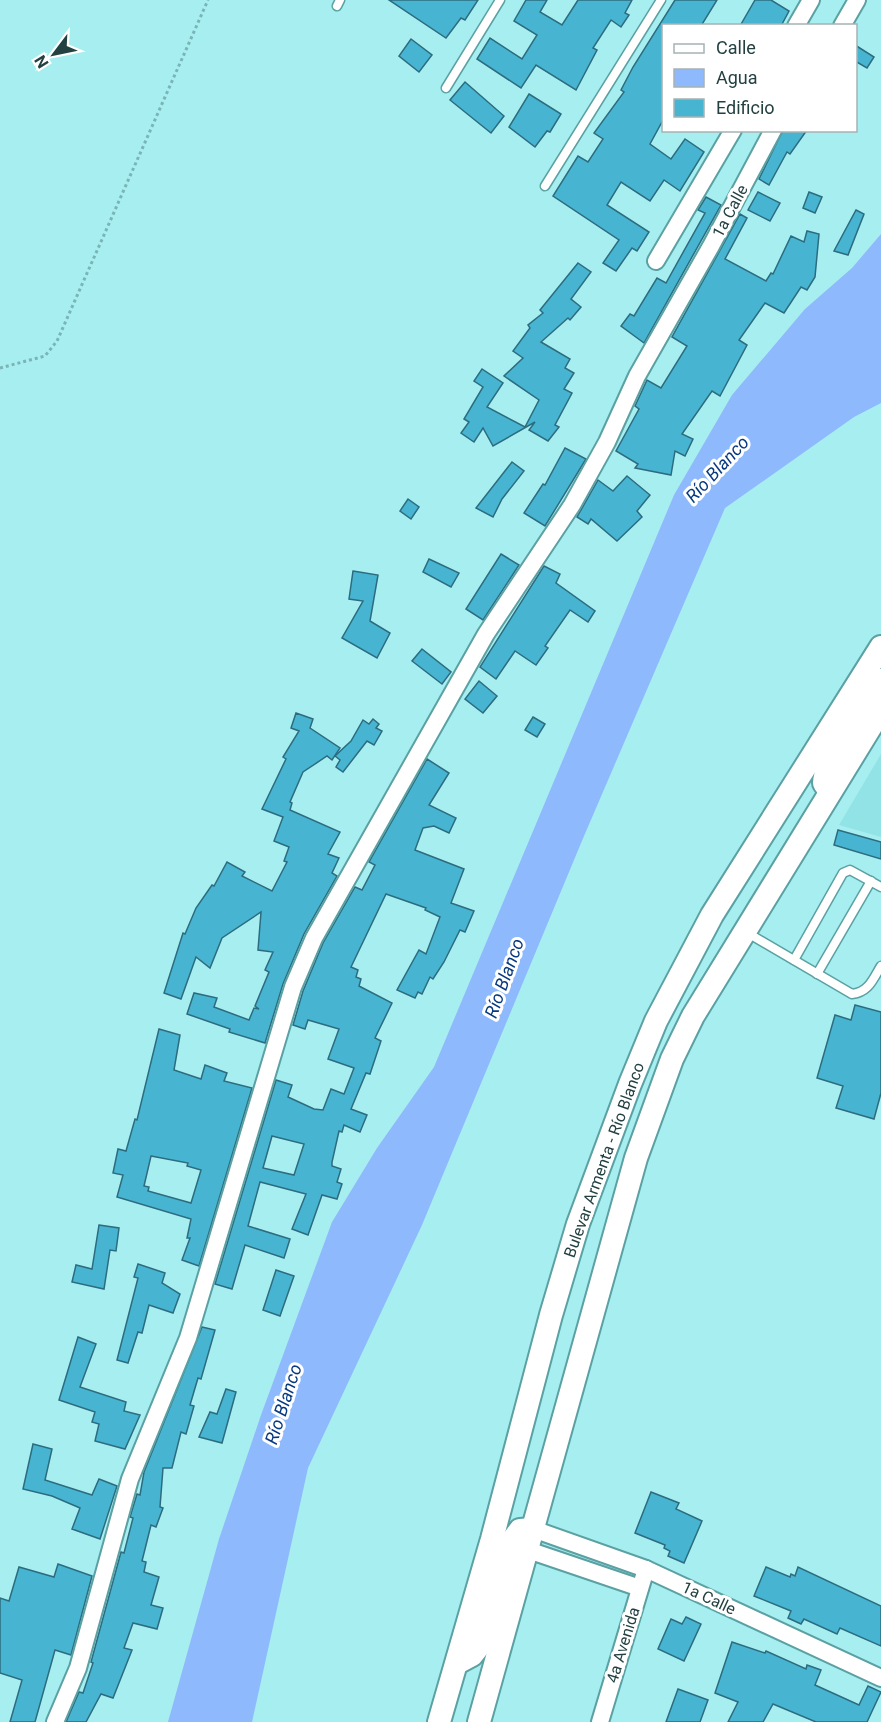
<svg xmlns="http://www.w3.org/2000/svg" width="881" height="1722" font-family="Roboto,sans-serif">
<style>
.built{fill:#92e3e6}
.water{fill:#8eb9fc}
.building{fill:#47b5d2;stroke:#2c6c7e;stroke-width:1.5;fill-rule:evenodd}
.lines{fill:none;stroke-linecap:round;stroke-linejoin:round}
.lane-casing{stroke:#5ba1a3;stroke-width:11}
.street-casing{stroke:#5ba1a3;stroke-width:20}
.secondary-casing{stroke:#5ba1a3;stroke-width:26}
.path{stroke:#7bb4b6;stroke-width:3;stroke-dasharray:3 3;stroke-linecap:butt}
.lane{stroke:#fff;stroke-width:8}
.street{stroke:#fff;stroke-width:16}
.secondary{stroke:#fff;stroke-width:22}
.labels{text-anchor:middle;dominant-baseline:central;stroke-width:6;stroke-linejoin:round;paint-order:stroke}
.street-label{font-size:16px;fill:#244142;stroke:#fff}
.water-label{font-size:18px;font-style:italic;fill:#073981;stroke:#fff}
</style>
<rect width="100%" height="100%" fill="#a7eef1"/>
<polygon class="built" points="881,754 881,837 839,825"/>
<polygon class="water" points="881,234 881,403 854,417 725,508 584,836 422,1225 308,1468 252,1722 168,1722 219,1539 261,1415 332,1222 377,1148 434,1067 674,495 732,395 805,309 852,268"/>
<g class="building">
<polygon points="389,0 478,0 465,20 461,18 446,38"/>
<polygon points="526,0 547,0 540,12 562,25 578,0 632,0 625,13 629,15 621,27 611,20 593,48 597,50 576,90 536,65 521,88 477,59 490,38 522,59 537,35 514,21"/>
<polygon points="675,0 717,0 701,26 663,26 663,120 650,144 671,159 685,139 704,152 680,191 664,180 650,201 621,182 607,205 649,232 637,251 632,248 616,271 603,263 619,240 553,196 578,156 588,162 603,139 594,133 624,92 621,90 633,67"/>
<polygon points="755,0 771,0 789,11 781,26 740,26"/>
<polygon points="411,39 432,55 419,72 399,56"/>
<polygon points="855,45 874,57 867,68 855,61"/>
<polygon points="465,82 504,116 491,133 450,100"/>
<polygon points="529,94 561,114 550,132 547,131 535,147 509,127"/>
<polygon points="783,130 807,130 790,154 787,152 769,185 759,179"/>
<polygon points="758,192 780,203 770,221 748,210"/>
<polygon points="809,192 822,197 815,213 803,208"/>
<polygon points="706,197 721,205 644,343 621,326 630,314 634,316 657,278 666,283 705,213 698,210"/>
<polygon points="856,210 864,214 848,255 834,251"/>
<polygon points="740,214 747,218 725,259 766,281 771,273 773,274 791,236 804,242 807,231 819,234 815,277 807,290 801,287 784,313 765,303 739,340 747,345 720,396 712,391 682,434 693,439 685,456 675,451 671,475 635,468 638,464 616,451 639,409 635,406 647,380 661,388 687,346 672,337"/>
<polygon points="578,263 591,272 571,299 581,307 570,320 568,318 541,342 570,359 565,368 574,373 564,389 572,393 555,425 559,427 548,441 529,430 535,422 493,446 483,428 474,442 461,433 469,422 464,419 483,387 474,381 482,369 503,383 487,407 525,427 539,400 504,376 523,358 513,351 530,328 528,325 543,313 540,310"/>
<polygon points="565,448 586,459 545,526 524,513 543,484 545,485"/>
<polygon points="512,462 524,471 502,499 493,517 476,508"/>
<polygon points="627,476 650,495 637,511 642,517 617,541 591,519 588,524 577,517 598,480 613,491"/>
<polygon points="408,499 419,507 411,519 400,511"/>
<polygon points="501,554 519,565 483,620 466,609"/>
<polygon points="429,559 459,573 451,587 423,572"/>
<polygon points="544,566 560,574 556,583 595,611 588,622 570,610 545,646 548,648 536,665 515,651 496,679 480,667"/>
<polygon points="353,571 378,575 370,621 390,633 377,658 342,638 363,601 349,599"/>
<polygon points="422,649 451,672 442,684 412,661"/>
<polygon points="479,681 497,696 483,713 465,699"/>
<polygon points="296,713 313,719 310,728 340,748 332,760 327,756 303,772 290,802 292,803 290,810 340,832 328,854 339,858 332,873 337,876 304,934 283,984 265,1043 229,1032 230,1029 187,1014 194,993 217,998 214,1007 249,1020 254,1008 259,1009 255,1006 269,972 265,970 273,952 258,950 261,912 222,938 210,968 196,957 181,999 164,993 183,933 185,934 196,908 212,885 214,886 227,862 245,872 242,876 272,891 287,862 284,861 289,847 274,841 283,817 262,809 286,759 283,757 299,731 291,728"/>
<polygon points="533,717 545,724 537,737 525,730"/>
<polygon points="373,719 379,724 376,728 382,731 374,745 367,741 343,772 336,767 340,760 335,756 351,741 363,720 369,724"/>
<path d="M427,759L449,773L429,805L456,818L449,833L434,826L423,828L415,850L464,869L451,903L474,911L465,932L460,930L444,962L433,979L430,977L422,994L418,992L415,998L397,990L419,950L426,954L440,917L425,910L426,908L386,894L351,967L358,970L356,977L361,979L359,986L392,1003L375,1038L381,1041L370,1074L366,1073L351,1109L367,1115L360,1132L344,1125L342,1132L339,1131L332,1162V1166L341,1169L337,1182L342,1184L337,1199L322,1195L308,1235L292,1229L306,1194L260,1182L248,1226L290,1239L284,1258L245,1245L232,1289L215,1284L276,1080L292,1085L288,1097L314,1109L323,1110L331,1089L344,1094L354,1068L328,1059L339,1029L308,1020L305,1029L293,1025L303,991L323,943L355,887L362,890L375,865L369,862ZM272,1136L304,1144L294,1175L263,1168Z"/>
<polygon points="838,830 881,842 881,859 834,845"/>
<polygon points="855,1005 881,1012 881,1093 874,1119 836,1108 843,1086 817,1078 835,1015 851,1020"/>
<path d="M159,1029L180,1035L174,1070L201,1079L205,1065L227,1073L224,1081L252,1088L199,1266L182,1260L190,1238H187L191,1219L117,1197L123,1175L113,1173L118,1149L126,1151L135,1119L137,1120ZM151,1156L188,1163L187,1166L201,1170L191,1203L148,1191L149,1187L144,1186Z"/>
<polygon points="99,1225 119,1228 116,1251 110,1250 104,1289 72,1282 76,1265 92,1269"/>
<polygon points="138,1264 165,1273 162,1283 180,1294 173,1313 149,1305 142,1333 138,1332 128,1363 117,1360 138,1278 134,1277"/>
<polygon points="276,1270 294,1276 280,1316 263,1310"/>
<polygon points="202,1327 215,1330 201,1379 198,1378 190,1405 194,1406 186,1434 181,1432 172,1468 163,1468 160,1507 163,1508 156,1527 151,1525 142,1561 146,1562 144,1572 159,1577 151,1605 163,1608 157,1629 133,1623 124,1648 132,1650 113,1698 101,1694 86,1722 66,1722 79,1692 83,1693 93,1663 91,1662 121,1552 124,1553 133,1518 130,1517 137,1494 140,1495 144,1472"/>
<polygon points="78,1337 96,1344 80,1387 126,1402 124,1411 140,1415 125,1449 95,1441 99,1424 92,1422 95,1412 59,1400"/>
<polygon points="226,1389 236,1392 222,1443 199,1437 210,1412 217,1414"/>
<polygon points="33,1444 52,1449 45,1480 92,1495 99,1479 117,1486 100,1539 72,1529 80,1508 52,1496 23,1489"/>
<polygon points="651,1492 679,1503 676,1509 702,1521 684,1563 668,1556 670,1551 664,1548 665,1545 635,1533"/>
<polygon points="58,1564 92,1576 71,1655 55,1650 35,1722 10,1722 22,1680 0,1673 0,1598 9,1601 19,1567 54,1577"/>
<polygon points="766,1567 790,1577 791,1574 795,1576 798,1567 881,1606 881,1646 840,1628 837,1634 804,1619 801,1624 788,1618 791,1611 754,1596"/>
<polygon points="686,1617 701,1624 684,1661 658,1649 671,1619 682,1624"/>
<polygon points="732,1642 765,1653 766,1651 806,1669 807,1665 821,1670 815,1685 859,1705 868,1686 881,1692 867,1722 816,1722 773,1704 763,1722 728,1722 738,1702 715,1693"/>
<polygon points="678,1689 708,1700 700,1722 666,1722"/>
</g>
<g class="lines">
<g class="lane-casing">
<g id="lane">
<polyline points="337,6 340,0"/>
<polyline points="446,88 500,0"/>
<polyline points="545,186 661,0"/>
<path d="M746,932L852,994C869,992 873,979 881,966"/>
<polyline points="794,960 843,873 850,870 881,887"/>
<polyline points="817,974 871,881"/>
</g>
</g>
<g class="street-casing">
<g id="street">
<polyline points="796,26 811,0"/>
<polyline points="842,26 857,0"/>
<polyline points="656,261 733,130"/>
<polyline points="533,1529 646,1569 881,1678"/>
<polyline points="528,1550 640,1588"/>
<polyline points="55,1722 78,1668 130,1479 188,1338 293,987 314,938 486,634 572,505 607,442 637,376 711,246 773,130"/>
<polyline points="600,1722 646,1569"/>
</g>
</g>
<g class="secondary-casing">
<g id="secondary">
<path d="M829,790L824,783C825,757 866,704 881,680"/>
<polyline points="457,1663 472,1655 483,1641 514,1538 520,1530 533,1529"/>
<polyline points="439,1722 492,1539 551,1315 578,1224 630,1084 656,1021 712,915 881,647"/>
<polyline points="479,1722 636,1158 672,1059 693,1016 881,710"/>
</g>
</g>
<polyline class="path" points="0,368 45,356 57,341 208,0"/>
<use href="#lane" class="lane"/>
<use href="#street" class="street"/>
<use href="#secondary" class="secondary"/>
</g>
<g class="labels">
<g class="street-label">
<text transform="translate(730 211) rotate(-62)">1a Calle</text>
<text transform="translate(604 1160) rotate(-70)">Bulevar Armenta - Río Blanco</text>
<text transform="translate(709 1598) rotate(25)">1a Calle</text>
<text transform="translate(623 1645) rotate(-73)">4a Avenida</text>
</g>
<g class="water-label">
<text transform="translate(717 469) rotate(-47)">Río Blanco</text>
<text transform="translate(504 978) rotate(-70)">Río Blanco</text>
<text transform="translate(283 1404) rotate(-72)">Río Blanco</text>
</g>
</g>
<rect x="662" y="24" width="195" height="108" fill="#ffffff" stroke="#a7b3b3" stroke-width="1.5"/>
<rect x="674" y="44" width="30" height="9" fill="#ffffff" stroke="#a7b3b3" stroke-width="1.5"/>
<text x="716" y="54" font-size="18" fill="#244142">Calle</text>
<rect x="674" y="69" width="30" height="18" fill="#8eb9fc" stroke="#a7b3b3" stroke-width="1.5"/>
<text x="716" y="84" font-size="18" fill="#244142">Agua</text>
<rect x="674" y="99" width="30" height="18" fill="#47b5d2" stroke="#a7b3b3" stroke-width="1.5"/>
<text x="716" y="114" font-size="18" fill="#244142">Edificio</text>
<g transform="translate(54 54) rotate(238)" stroke="#ffffff" stroke-width="4.5" paint-order="stroke">
<path d="M0-4.5L10 22L0 15L-10 22Z" fill="#244142"/>
<text y="-9" font-size="16" font-weight="bold" text-anchor="middle" fill="#244142">N</text>
</g>
</svg>
